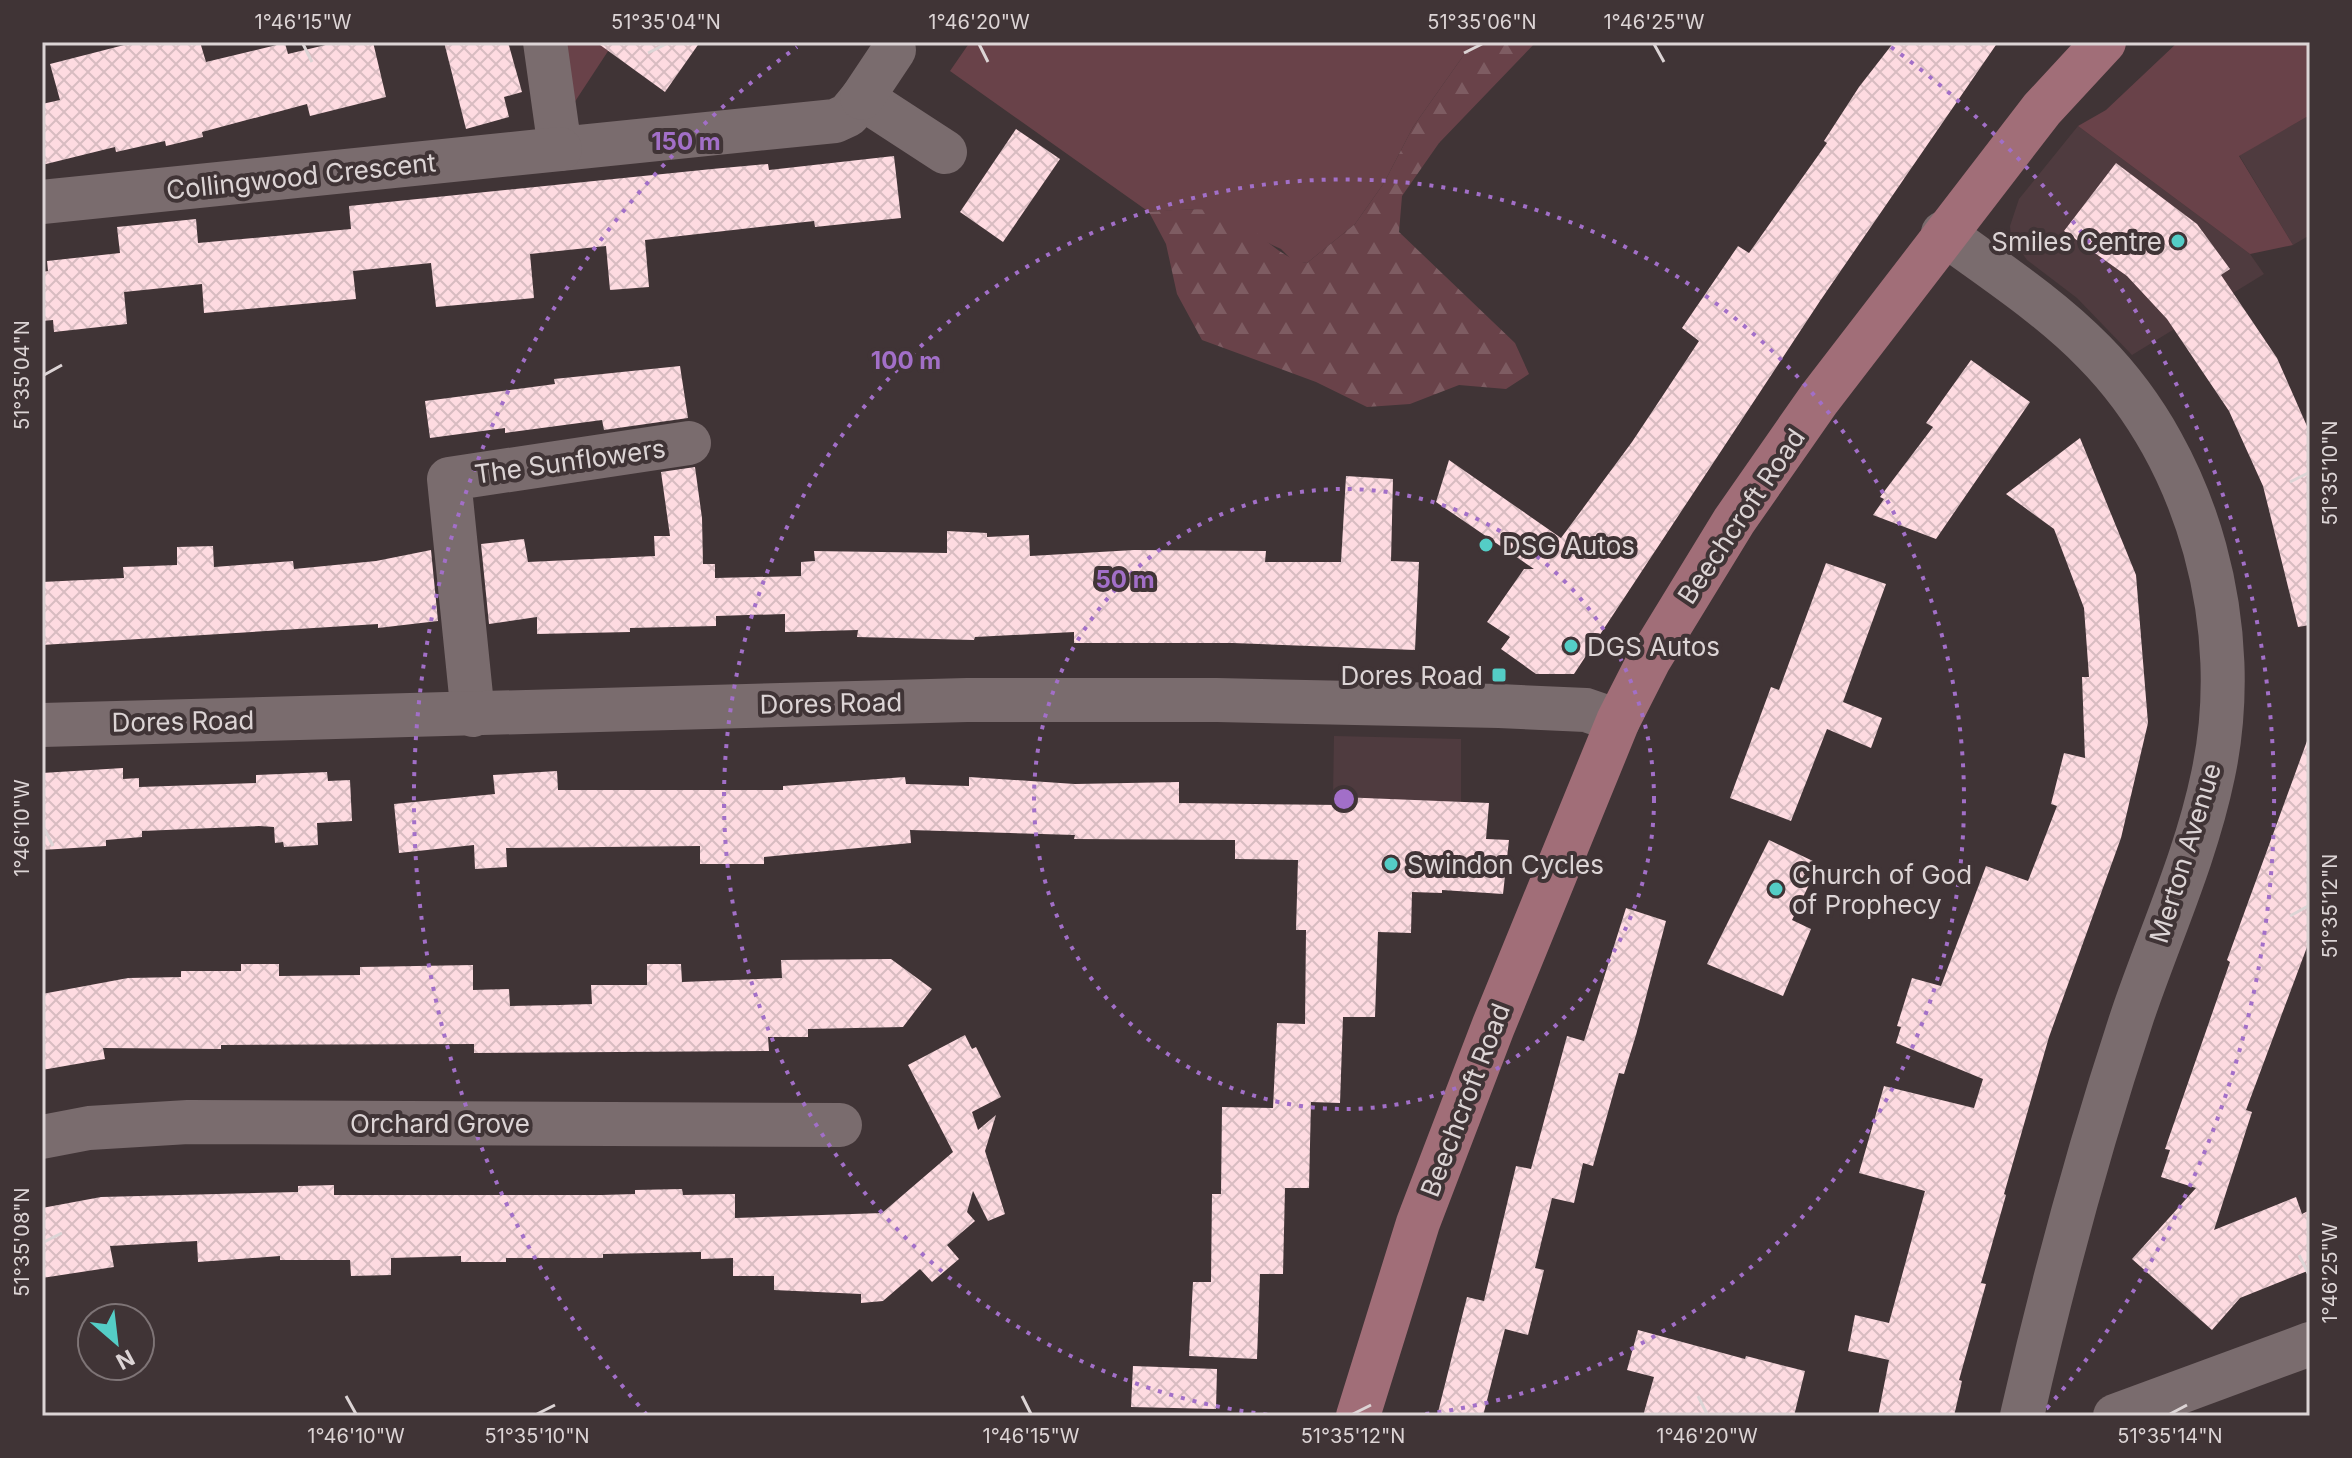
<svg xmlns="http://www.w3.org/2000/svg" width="2352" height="1458" font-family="Inter,sans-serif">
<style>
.built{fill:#4f3b3f}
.green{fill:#694249}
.forest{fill:url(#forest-firs)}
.building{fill:url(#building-cross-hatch)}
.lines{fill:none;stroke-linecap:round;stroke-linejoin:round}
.minor{stroke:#7a6c6e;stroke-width:44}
.major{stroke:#a16e78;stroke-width:44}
.ticks{fill:none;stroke:#dcd4d5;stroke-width:3}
.ring{fill:none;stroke:#a26fc8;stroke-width:4;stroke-dasharray:4 8}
.poi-dot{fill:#54cdc6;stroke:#403436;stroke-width:3}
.labels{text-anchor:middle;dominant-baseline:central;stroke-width:8;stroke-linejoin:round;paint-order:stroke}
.street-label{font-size:26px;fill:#dcd4d5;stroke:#403436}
.poi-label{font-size:26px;fill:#dcd4d5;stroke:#403436;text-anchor:start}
.centre{fill:#a26fc8;stroke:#403436;stroke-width:4}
.ring-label{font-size:24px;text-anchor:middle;font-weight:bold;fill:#a26fc8;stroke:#403436;stroke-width:8;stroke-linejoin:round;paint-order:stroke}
.neatline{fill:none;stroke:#dcd4d5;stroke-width:3}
.ticks-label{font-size:20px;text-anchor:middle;fill:#dcd4d5}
</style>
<defs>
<pattern id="forest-firs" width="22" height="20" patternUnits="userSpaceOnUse" patternTransform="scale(2)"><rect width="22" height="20" fill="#694249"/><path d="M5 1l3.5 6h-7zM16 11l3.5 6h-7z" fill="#7e5c62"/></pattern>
<pattern id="building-cross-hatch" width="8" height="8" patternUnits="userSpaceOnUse" patternTransform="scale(2)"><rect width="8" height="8" fill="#fedbe1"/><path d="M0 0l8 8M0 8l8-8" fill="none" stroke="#d8bcc1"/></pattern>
</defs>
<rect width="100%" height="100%" fill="#403436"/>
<g class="built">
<polygon points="2310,115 2310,235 2293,245 2239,155"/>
<polygon points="2078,126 2250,254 2264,274 2132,355 2077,298 2027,260 2011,237 2010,226 2019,199"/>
<polygon points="1334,736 1461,739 1461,802 1446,836 1442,893 1337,890 1340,798 1333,797"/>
</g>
<g class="green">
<polygon points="564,42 614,42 574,103"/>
<polygon points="970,42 1473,42 1413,127 1384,183 1355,224 1307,263 1293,261 1281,249 1195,209 1149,212 950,71"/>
<polygon points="2178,42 2310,42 2310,115 2239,156 2293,245 2250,254 2078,126 2106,110"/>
</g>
<path class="forest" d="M1473,42H1536L1439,143L1402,196L1399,232L1515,343L1529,374L1506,389L1459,385L1410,404L1367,407L1316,382L1202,340L1177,294L1166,244L1149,212C1176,210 1206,205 1232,217C1258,229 1279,259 1307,263L1355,224L1384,183L1413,127Z"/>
<g class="building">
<polygon points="136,42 200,42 206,62 285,43 288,54 338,42 373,42 386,97 310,116 307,104 202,132 203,137 166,146 165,141 116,152 115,147 42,165 42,104 60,100 50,64"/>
<polygon points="444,42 508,42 522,92 504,97 509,117 466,129"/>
<polygon points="596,42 700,42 665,92"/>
<polygon points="1894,42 1998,42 1820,301 1574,674 1536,674 1501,649 1510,637 1487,622 1524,569 1534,569 1436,502 1449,460 1561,538 1632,442 1699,341 1682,328 1738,246 1749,253 1827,143 1824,141 1859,87"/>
<polygon points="1016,129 1060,159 1003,242 960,212"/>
<polygon points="894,156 901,218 815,227 814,221 645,240 649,287 610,290 606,246 530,254 534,298 436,307 431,263 353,271 356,299 204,313 202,284 124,292 127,324 54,332 53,320 42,321 42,272 48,271 47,261 120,253 117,227 196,219 198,243 351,229 349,206 712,169 768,164 769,170"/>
<polygon points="2116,163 2197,224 2230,269 2221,275 2277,358 2310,433 2310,625 2298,627 2263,486 2229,411 2167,319 2127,276 2064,231"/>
<polygon points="1971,360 2030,402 1936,539 1873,515 1884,499 1880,497 1933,427 1926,423"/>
<polygon points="680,366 688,418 604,430 602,420 505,433 505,428 430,438 425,401 555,384 554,379"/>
<polygon points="2080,438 2136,575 2148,723 2121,838 2049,1037 2004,1194 2006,1195 1981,1283 1986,1284 1959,1380 1962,1381 1954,1416 1878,1416 1889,1360 1848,1351 1855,1315 1889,1323 1925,1191 1859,1173 1884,1086 1974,1108 1983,1079 1896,1043 1901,1027 1897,1026 1912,978 1941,986 1986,866 2028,881 2057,806 2051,804 2064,753 2085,758 2082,677 2089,677 2084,608 2054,529 2006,494"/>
<polygon points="695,467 702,518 703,564 715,564 715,578 801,576 801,562 815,561 814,551 947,553 947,531 987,533 987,537 1029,535 1030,556 1134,550 1266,551 1265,562 1341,562 1346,476 1393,479 1391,561 1419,562 1415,650 1233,643 1074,643 1074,632 975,637 974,640 857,637 858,630 785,632 785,614 716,616 716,626 630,628 630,632 537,634 537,617 489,624 481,544 524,539 528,562 655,556 654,536 670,536 661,472"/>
<polygon points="213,546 214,567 293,561 294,569 376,561 431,550 438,621 378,628 378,624 42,645 42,582 124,578 123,567 177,565 177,547"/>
<polygon points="1826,563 1886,584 1843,702 1882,718 1871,748 1827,729 1791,821 1730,798 1771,687 1779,690"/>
<polygon points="2307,741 2310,939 2246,1110 2252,1112 2214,1230 2296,1197 2302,1214 2310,1210 2310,1270 2240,1298 2212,1330 2132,1259 2196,1188 2161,1177 2170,1150 2165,1149 2230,962 2227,960"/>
<polygon points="123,768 123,779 139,778 139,787 256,783 256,775 327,772 328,781 350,780 352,821 317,823 318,845 284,847 283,842 275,843 274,827 259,826 142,831 142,837 106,840 106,846 42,850 42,773"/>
<polygon points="557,771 558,790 783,790 783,786 905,777 906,784 969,786 969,777 1075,784 1179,782 1179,803 1340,805 1340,797 1489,803 1486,839 1509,840 1503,894 1442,890 1442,893 1412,892 1411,933 1378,932 1375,1017 1343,1017 1340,1103 1311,1102 1309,1188 1285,1188 1283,1274 1260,1274 1257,1359 1189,1356 1193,1282 1211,1282 1212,1194 1221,1194 1222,1107 1273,1108 1277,1023 1305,1024 1306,930 1296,930 1298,860 1235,859 1235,840 1074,839 1075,835 910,830 911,843 764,857 764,864 700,864 700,846 506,848 507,867 475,869 474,845 399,853 394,804 495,794 493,775"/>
<polygon points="1769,840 1819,864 1792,920 1811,929 1783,996 1707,964"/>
<polygon points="1626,908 1666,921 1636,1035 1624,1074 1619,1073 1593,1166 1583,1163 1574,1203 1552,1198 1535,1268 1544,1270 1528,1335 1505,1329 1483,1416 1437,1416 1467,1297 1484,1301 1516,1166 1531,1169 1567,1036 1584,1041"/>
<polygon points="891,959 932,989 903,1027 808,1029 808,1037 768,1037 769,1051 474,1053 474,1044 221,1045 221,1049 103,1048 105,1059 42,1070 42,994 128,978 181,977 181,971 241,971 241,964 279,964 279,976 360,975 360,967 473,965 473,990 509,989 510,1006 559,1005 592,1004 591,985 647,985 647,964 681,964 682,982 782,978 781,960"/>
<polygon points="965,1035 972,1049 976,1047 1001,1097 972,1112 978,1130 996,1115 985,1151 1005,1214 988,1221 973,1191 967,1212 975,1221 947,1245 959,1259 932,1282 920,1269 883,1301 861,1303 861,1294 774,1290 774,1276 733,1276 733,1258 701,1259 701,1252 603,1254 603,1258 506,1258 506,1262 461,1262 461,1256 391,1258 391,1275 351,1276 350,1260 280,1260 280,1256 198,1262 197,1241 110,1246 114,1267 42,1278 42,1208 101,1197 298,1192 298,1186 334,1185 334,1195 602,1195 635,1194 635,1190 682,1189 683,1195 735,1194 735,1218 882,1213 953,1152 908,1065"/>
<polygon points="1638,1330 1745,1359 1746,1356 1805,1371 1794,1416 1643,1416 1654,1377 1627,1370"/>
<polygon points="1133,1366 1217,1369 1216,1409 1131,1407"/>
</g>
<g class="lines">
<g class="minor">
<polyline points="545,42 560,149 835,121 848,115 862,98 945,152"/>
<polyline points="862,98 894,50"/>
<polyline points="42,202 560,149"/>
<path d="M1943,233C1995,271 2049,306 2094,352C2200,459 2244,630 2213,775C2196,857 2160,935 2133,1014C2089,1147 2053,1280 2022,1416"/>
<polyline points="473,715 449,479 689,443"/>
<polyline points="42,725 967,700 1217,700 1499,706 1586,710 1618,721"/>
<polyline points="42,1137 89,1128 188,1122 840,1125"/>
<polyline points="2115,1416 2310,1344"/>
</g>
<polyline class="major" points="1358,1416 1418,1223 1493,1027 1618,721 1649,660 1734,521 1819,399 2042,109 2104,42"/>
</g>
<path class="ticks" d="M303,44L312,62M979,44L988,62M1654,44L1664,62M648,53L666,44M1464,53L1482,44M44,375L62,365M2290,482L2308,473M44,828L53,846M2290,916L2308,906M44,1242L62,1233M2299,1255L2308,1273M346,1396L356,1414M1022,1396L1031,1414M1698,1396L1707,1414M537,1414L555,1405M1353,1414L1371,1405M2170,1414L2187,1405"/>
<g class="ring">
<circle cx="1344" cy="799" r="310"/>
<path d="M1279 1416A620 620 0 1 1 1409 1416"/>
<path d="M647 1415A930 930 0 0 1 797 47M1891 47A930 930 0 0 1 2041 1415"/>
</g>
<g class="poi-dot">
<circle cx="2178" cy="241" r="8"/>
<circle cx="1486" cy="545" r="8"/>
<circle cx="1571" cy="646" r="8"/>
<rect x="1491" y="667" width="16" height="16" rx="4"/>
<circle cx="1391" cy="864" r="8"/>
<circle cx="1776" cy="889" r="8"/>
</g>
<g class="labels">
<g class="street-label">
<text transform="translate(301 176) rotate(-6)">Collingwood Crescent</text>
<text transform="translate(570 461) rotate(-8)">The Sunflowers</text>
<text transform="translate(1741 516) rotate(-56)">Beechcroft Road</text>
<text transform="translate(831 703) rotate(-1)">Dores Road</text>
<text transform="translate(183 721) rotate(-1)">Dores Road</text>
<text transform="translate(2185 853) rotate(-73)">Merton Avenue</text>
<text transform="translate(1465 1100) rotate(-69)">Beechcroft Road</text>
<text x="440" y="1123">Orchard Grove</text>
</g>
<g class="poi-label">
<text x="2162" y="241" text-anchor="end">Smiles Centre</text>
<text x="1502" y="545">DSG Autos</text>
<text x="1587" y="646">DGS Autos</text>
<text x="1483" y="675" text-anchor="end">Dores Road</text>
<text x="1407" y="864">Swindon Cycles</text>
<text x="1792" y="874">Church of God<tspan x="1792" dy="30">of Prophecy</tspan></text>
</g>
</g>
<circle cx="1344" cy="799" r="12" class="centre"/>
<g class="ring-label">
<text x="686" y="150">150 m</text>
<text x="906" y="369">100 m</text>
<text x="1125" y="588">50 m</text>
</g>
<rect width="2352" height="1458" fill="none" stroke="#403436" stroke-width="88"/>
<g transform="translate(116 1342) rotate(152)"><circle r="38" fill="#403436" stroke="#7e7476" stroke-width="2"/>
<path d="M0-6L14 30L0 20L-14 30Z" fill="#54cdc6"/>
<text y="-12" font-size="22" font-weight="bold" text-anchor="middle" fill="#dcd4d5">N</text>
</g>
<rect x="44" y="44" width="2264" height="1370" class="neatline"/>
<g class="ticks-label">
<text x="303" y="29">1°46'15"W</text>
<text x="666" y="29">51°35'04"N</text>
<text x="979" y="29">1°46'20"W</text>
<text x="1482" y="29">51°35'06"N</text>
<text x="1654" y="29">1°46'25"W</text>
<text transform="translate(22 375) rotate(-90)" y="7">51°35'04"N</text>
<text transform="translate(2330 473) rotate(-90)" y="7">51°35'10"N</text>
<text transform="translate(22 828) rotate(-90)" y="7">1°46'10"W</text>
<text transform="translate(2330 906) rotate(-90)" y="7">51°35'12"N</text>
<text transform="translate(22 1242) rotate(-90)" y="7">51°35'08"N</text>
<text transform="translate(2330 1273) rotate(-90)" y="7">1°46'25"W</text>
<text x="356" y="1443">1°46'10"W</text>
<text x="537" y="1443">51°35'10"N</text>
<text x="1031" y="1443">1°46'15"W</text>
<text x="1353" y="1443">51°35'12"N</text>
<text x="1707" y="1443">1°46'20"W</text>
<text x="2170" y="1443">51°35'14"N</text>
</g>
</svg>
